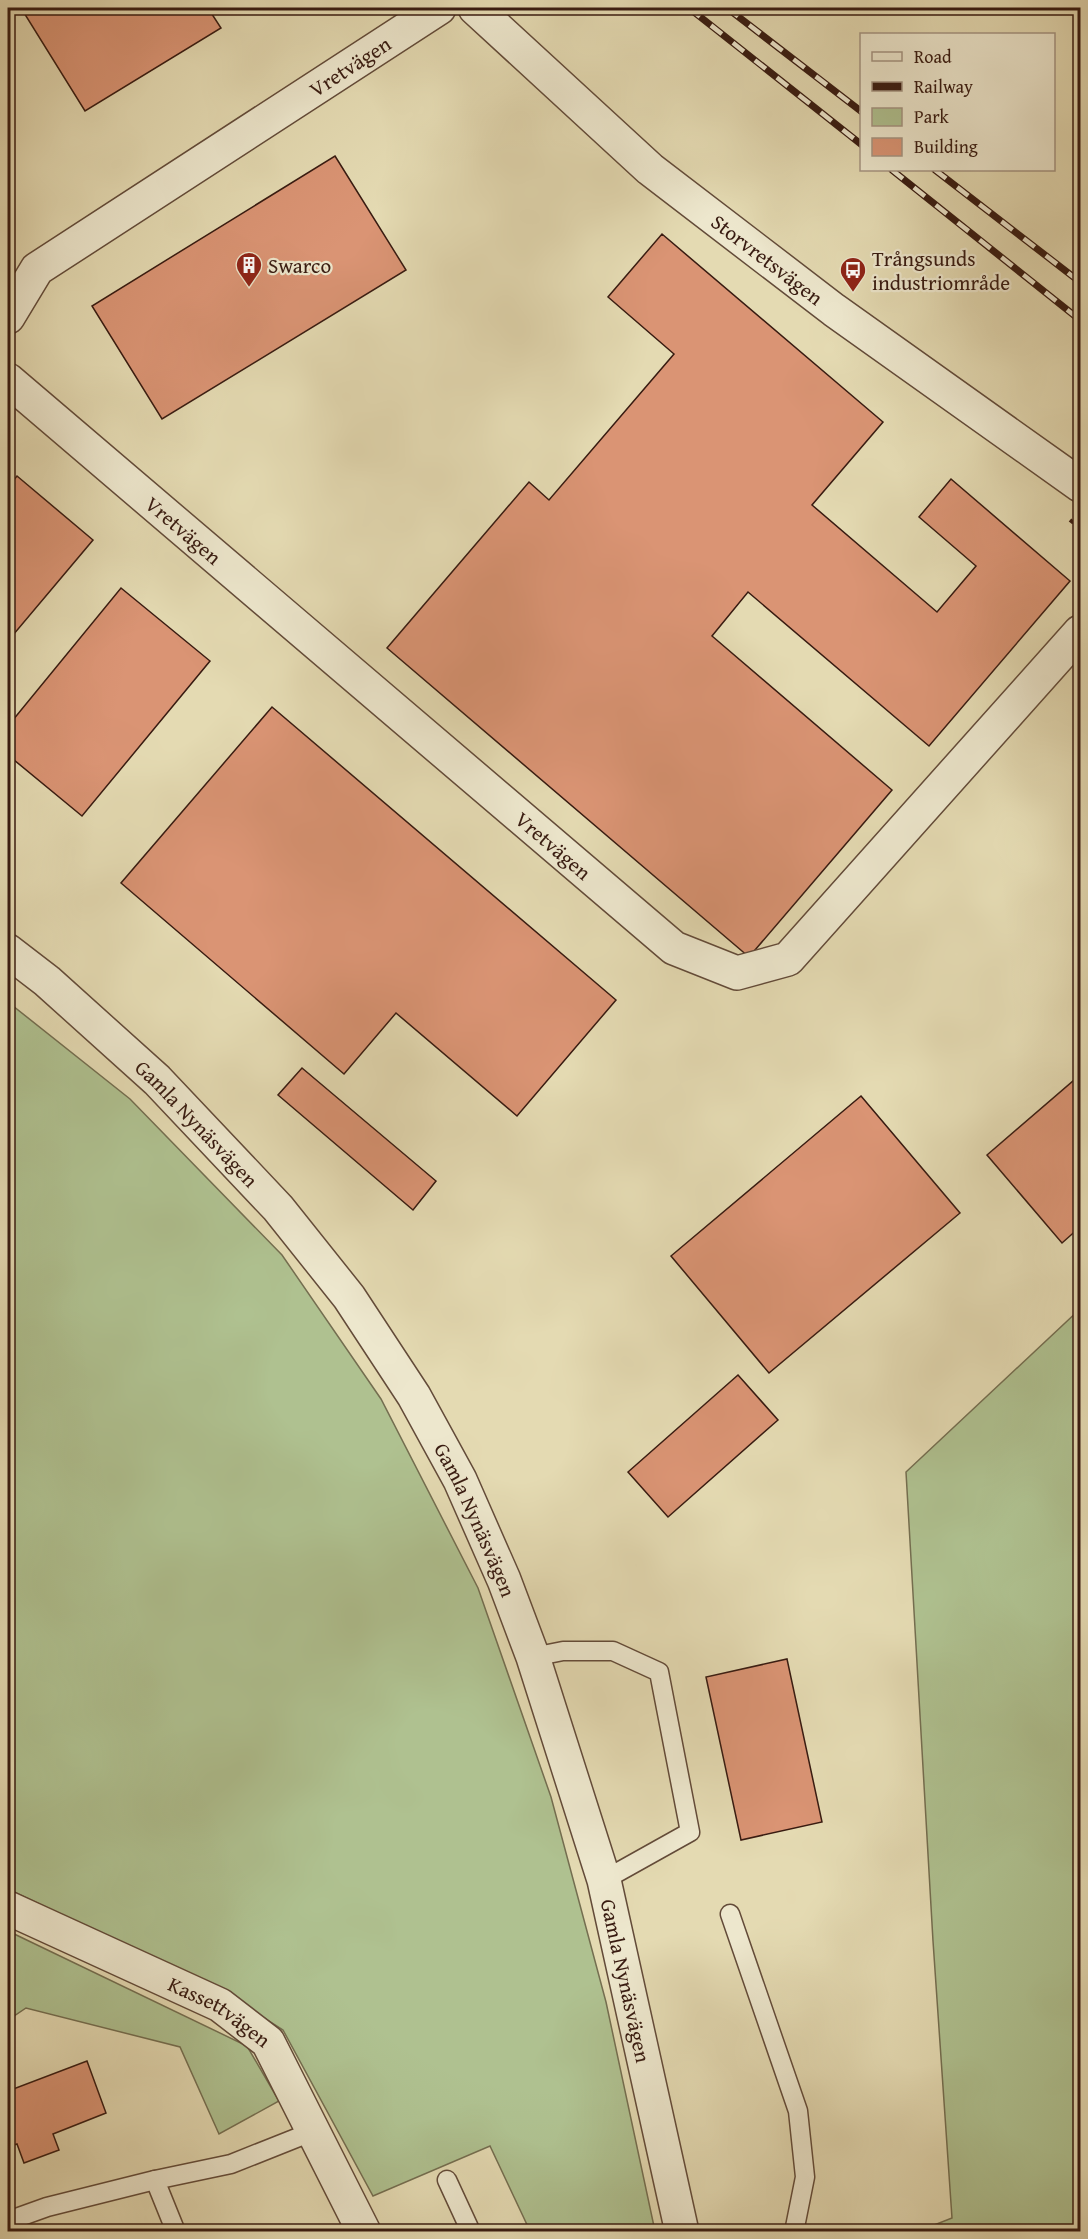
<svg xmlns="http://www.w3.org/2000/svg" width="1088" height="2239" font-family="'Gentium Book Plus',serif">
<style>
.green{fill:#afc190;stroke:#746e50;stroke-width:1.5}
.building{fill:#da9474;stroke:#381b11;stroke-width:1.5}
.lines{fill:none;stroke-linecap:round;stroke-linejoin:round}
.service-casing{stroke:#634b39;stroke-width:21}
.minor-casing{stroke:#634b39;stroke-width:36}
.tertiary-casing{stroke:#634b39;stroke-width:36}
.path{stroke:#381b11;stroke-width:4;stroke-dasharray:4.5 3;stroke-linecap:butt}
.service{stroke:#ede7cd;stroke-width:18}
.minor{stroke:#ede7cd;stroke-width:33}
.tertiary{stroke:#ede7cd;stroke-width:33}
.rail-casing{stroke:#381b11;stroke-width:7}
.rail{stroke:#ede7cd;stroke-width:4.5;stroke-dasharray:14;stroke-linecap:butt}
.labels{text-anchor:middle;dominant-baseline:central;stroke-width:4.5;stroke-linejoin:round;paint-order:stroke}
.street-label{font-size:21px;fill:#381b11;stroke:#ede7cd}
.poi-label{font-size:21px;fill:#381b11;stroke:#ede7cd;text-anchor:start}
</style>
<rect width="100%" height="100%" fill="#e4dab2"/>
<filter id="stains"><feTurbulence type="fractalNoise" baseFrequency=".00333" numOctaves="4"/><feColorMatrix values="0 0 0 0 .2 0 0 0 0 .09 0 0 0 0 .02 0 0 0 .5 -.17"/></filter>
<radialGradient id="worn" r=".72"><stop offset=".6" stop-color="#630" stop-opacity="0"/><stop offset="1" stop-color="#630" stop-opacity=".3"/></radialGradient>
<g class="green">
<polygon points="8,1002 130,1099 282,1255 381,1399 478,1588 551,1797 606,2002 655,2231 530,2231 490,2146 373,2196 283,2030 225,1993 8,1889"/>
<polygon points="1080,1309 1080,2231 919,2231 952,2218 933,1941 906,1472"/>
<polygon points="8,1931 247,2046 279,2101 219,2134 180,2047 26,2008 8,2020"/>
</g>
<g class="building">
<polygon points="21,8 208,8 221,28 85,111"/>
<polygon points="335,156 406,270 162,419 92,306"/>
<polygon points="662,234 883,422 812,505 937,612 976,566 919,517 951,479 1070,581 929,746 748,592 712,636 892,790 749,957 387,648 529,482 549,500 674,354 608,297"/>
<polygon points="17,476 93,540 8,641 8,487"/>
<polygon points="121,588 210,661 82,816 8,755 8,726"/>
<polygon points="272,707 616,1000 517,1116 396,1013 344,1074 121,883"/>
<polygon points="302,1068 436,1181 413,1210 278,1095"/>
<polygon points="1080,1075 1080,1227 1062,1243 987,1155"/>
<polygon points="861,1096 960,1213 769,1373 671,1256"/>
<polygon points="738,1375 778,1420 668,1517 628,1472"/>
<polygon points="787,1659 822,1822 741,1840 706,1677"/>
<polygon points="87,2061 106,2113 53,2134 59,2150 24,2163 17,2144 8,2147 8,2091"/>
</g>
<g class="lines">
<g class="service-casing">
<g id="service">
<polyline points="533,1657 563,1651 613,1651 659,1672 690,1832 604,1880"/>
<polyline points="730,1914 798,2111 805,2177 794,2232"/>
<polyline points="447,2180 471,2232"/>
<polyline points="8,2221 47,2207 155,2180"/>
<polyline points="176,2232 155,2180 231,2164 314,2131"/>
</g>
</g>
<g class="minor-casing">
<g id="minor">
<path id="s1" d="M475,8L650,169L834,310L1080,485"/>
<path id="s2" d="M8,317L37,269L439,8"/>
<path id="s3" d="M8,380L674,948L737,973L788,959L1080,632"/>
<path id="s4" d="M8,1908L220,2005L268,2042L364,2232"/>
</g>
</g>
<g class="tertiary-casing">
<g id="tertiary">
<path id="s5" d="M8,951L47,981L157,1080L278,1208L349,1297L414,1396L460,1480L504,1580L533,1657L604,1880L682,2232"/>
</g>
</g>
<polyline class="path" points="1070,520 1080,528"/>
<use href="#service" class="service"/>
<use href="#minor" class="minor"/>
<use href="#tertiary" class="tertiary"/>
<g class="rail-casing">
<g id="rail">
<polyline points="689,8 862,145"/>
<polyline points="727,8 862,112"/>
<polyline points="892,170 1080,320"/>
<polyline points="935,170 1080,282"/>
</g>
</g>
<use href="#rail" class="rail"/>
</g>
<defs>
<g id="building-pin" transform="scale(1.35)"><path d="M0 17L-7.5 6A9.5 9.5 0 1 1 7.5 6Z" fill="#8f2418" stroke="#ede7cd"/><path d="M-4-6H4V6H1V3H-1V6H-4ZM-2.5-4.3h1.7v1.8h-1.7ZM.8-4.3h1.7v1.8H.8ZM-2.5-1h1.7V.8h-1.7ZM.8-1h1.7V.8H.8Z" fill="#fff"/></g>
<g id="bus-pin" transform="scale(1.35)"><path d="M0 17L-7.5 6A9.5 9.5 0 1 1 7.5 6Z" fill="#8f2418" stroke="#ede7cd"/><path d="M-5-6H5V4H4V6H2V4H-2V6H-4V4H-5ZM-3.5-4V0h7V-4ZM-3.5 1.2v1.5H-2V1.2ZM2 1.2v1.5H3.5V1.2Z" fill="#fff"/></g>
</defs>
<g fill-rule="evenodd">
<use href="#building-pin" x="249" y="265"/>
<use href="#bus-pin" x="853" y="270"/>
</g>
<g class="labels">
<g class="street-label">
<text stroke="none"><textPath href="#s2" startOffset="429">Vretvägen</textPath></text>
<text stroke="none"><textPath href="#s1" startOffset="386">Storvretsvägen</textPath></text>
<text stroke="none"><textPath href="#s3" startOffset="231">Vretvägen</textPath></text>
<text stroke="none"><textPath href="#s3" startOffset="717">Vretvägen</textPath></text>
<text stroke="none"><textPath href="#s5" startOffset="256">Gamla Nynäsvägen</textPath></text>
<text stroke="none"><textPath href="#s5" startOffset="744">Gamla Nynäsvägen</textPath></text>
<text stroke="none"><textPath href="#s5" startOffset="1230">Gamla Nynäsvägen</textPath></text>
<text stroke="none"><textPath href="#s4" startOffset="236">Kassettvägen</textPath></text>
</g>
<g class="poi-label">
<text x="872" y="258">Trångsunds<tspan x="872" dy="24">industriområde</tspan></text>
<text x="268" y="265">Swarco</text>
</g>
</g>
<rect width="1088" height="2239" fill="none" stroke="#e4dab2" stroke-width="30"/>
<rect x="9" y="9" width="1070" height="2221" fill="none" stroke="#381b11" stroke-width="3"/>
<rect x="15" y="15" width="1058" height="2209" fill="none" stroke="#381b11" stroke-width="1.5"/>
<rect x="860" y="33" width="195" height="138" fill="#ede7cd" stroke="#a59582" stroke-width="1.5"/>
<rect x="872" y="52" width="30" height="9" fill="#ede7cd" stroke="#a59582" stroke-width="1.5"/>
<text x="914" y="63" font-size="18" fill="#381b11">Road</text>
<rect x="872" y="82" width="30" height="9" fill="#381b11" stroke="#a59582" stroke-width="1.5"/>
<text x="914" y="93" font-size="18" fill="#381b11">Railway</text>
<rect x="872" y="108" width="30" height="18" fill="#afc190" stroke="#a59582" stroke-width="1.5"/>
<text x="914" y="123" font-size="18" fill="#381b11">Park</text>
<rect x="872" y="138" width="30" height="18" fill="#da9474" stroke="#a59582" stroke-width="1.5"/>
<text x="914" y="153" font-size="18" fill="#381b11">Building</text>
<rect width="100%" height="100%" filter="url(#stains)"/>
<rect width="100%" height="100%" fill="url(#worn)"/>
</svg>
